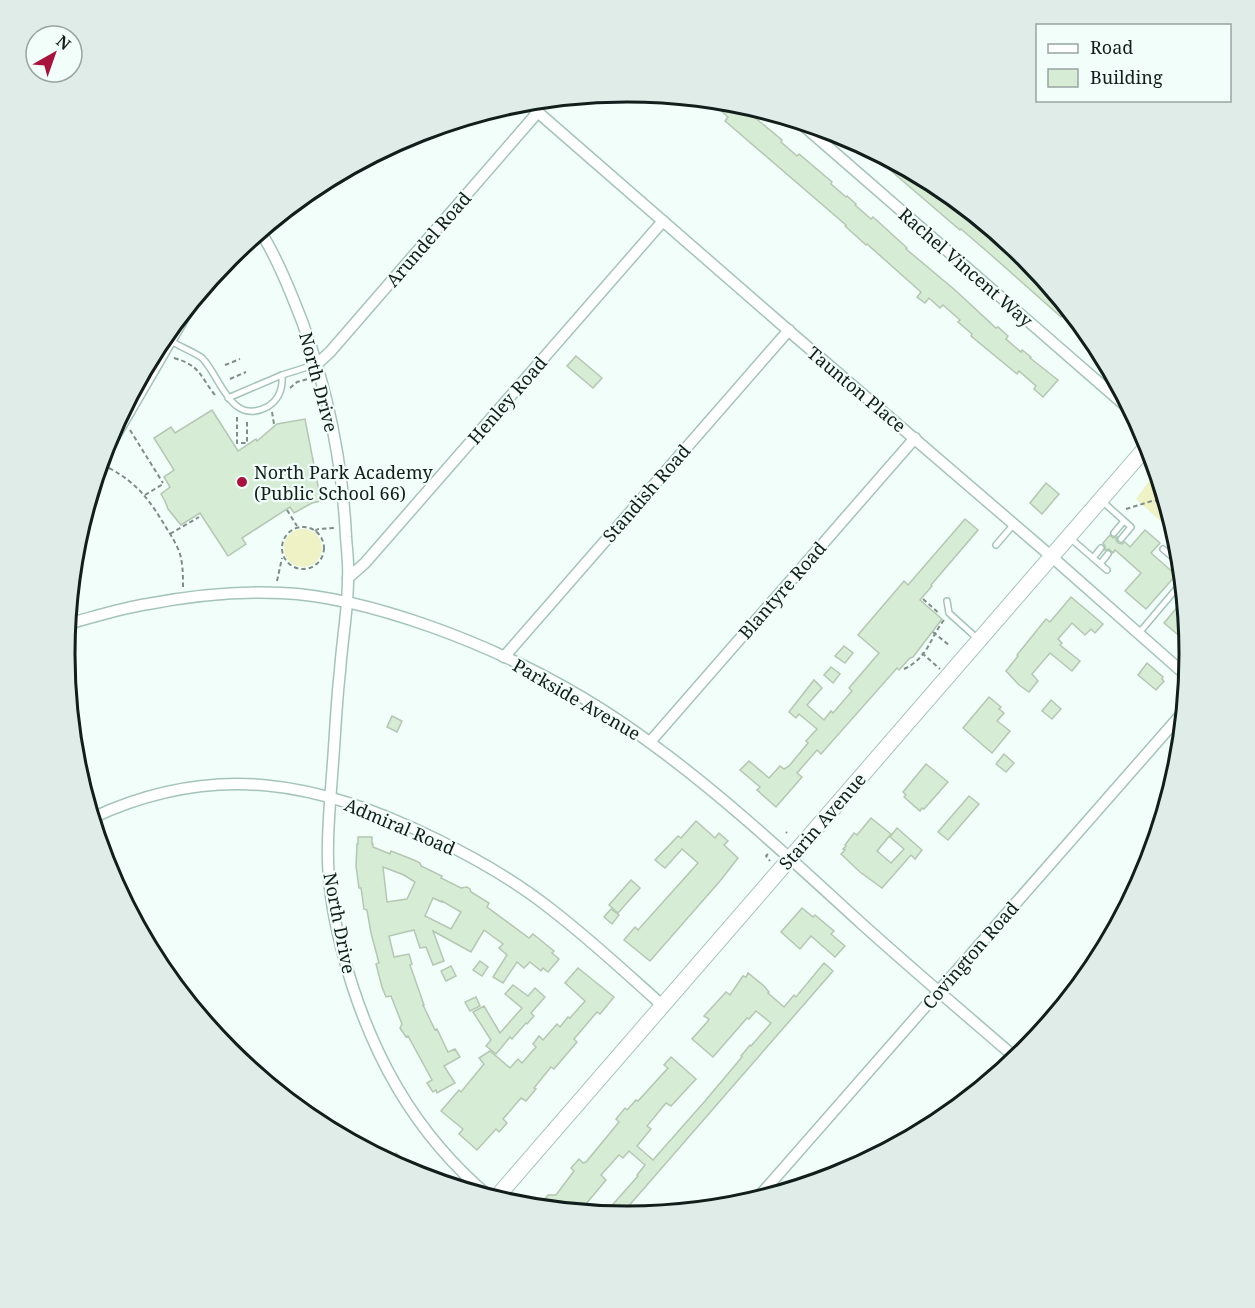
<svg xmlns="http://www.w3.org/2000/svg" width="1255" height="1308" font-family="'Noto Serif',serif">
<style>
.green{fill:#eff2c5}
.building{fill:#d7ecd5;stroke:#b3c7b1;stroke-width:1.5;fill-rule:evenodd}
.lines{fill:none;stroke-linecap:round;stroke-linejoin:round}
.lane-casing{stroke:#a4c4ba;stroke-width:8}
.street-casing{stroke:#a4c4ba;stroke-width:13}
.secondary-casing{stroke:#a4c4ba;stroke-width:17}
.path{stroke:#7f8c88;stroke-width:2;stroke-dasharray:4.5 3;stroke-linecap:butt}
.lane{stroke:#fff;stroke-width:5}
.street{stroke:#fff;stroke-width:10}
.secondary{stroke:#fff;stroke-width:15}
.poi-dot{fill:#a9123d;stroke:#f1fefa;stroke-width:2}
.labels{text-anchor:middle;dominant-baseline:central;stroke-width:4.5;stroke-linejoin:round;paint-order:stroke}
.street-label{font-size:18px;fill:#121e1b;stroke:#f1fefa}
.poi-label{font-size:18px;fill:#121e1b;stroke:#f1fefa;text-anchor:start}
.rim{fill:none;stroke:#121e1b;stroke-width:3}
</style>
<rect width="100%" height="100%" fill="#f1fefa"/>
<g class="green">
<polygon points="1157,470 1177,536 1136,499"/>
<circle cx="303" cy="548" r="19"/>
</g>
<g class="building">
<polygon points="708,99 736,102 782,140 781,142 797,156 799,154 832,182 831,184 846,197 847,196 856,204 855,205 871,219 873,217 883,226 907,248 906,249 955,290 996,328 998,327 1008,336 1006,339 1021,352 1022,350 1031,357 1030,358 1058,380 1043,397 1034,389 1036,386 1019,371 1017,374 971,336 972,334 958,322 960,320 943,305 940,308 929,298 925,303 917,297 921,292 867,244 866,245 845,226 846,225 725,121 728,117"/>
<polygon points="878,152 941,186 1026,256 1068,308 1061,317 990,254 961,229 960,230 890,170 875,156"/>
<polygon points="576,356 602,378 593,388 567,366"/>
<polygon points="212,410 238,451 256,439 257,441 277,424 305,419 321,501 312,503 294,513 290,507 242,538 246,544 228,556 200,513 181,525 168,509 165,501 161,494 170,487 164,477 174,470 154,438 171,427 175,433"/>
<polygon points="1046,483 1059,494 1042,514 1030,503"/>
<polygon points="965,519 978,530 931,585 932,586 920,600 942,619 913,657 910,658 899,670 897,668 821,754 817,750 797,773 802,777 776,807 757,790 760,787 740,770 749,761 769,778 780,766 784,769 789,766 808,743 806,741 817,729 799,714 796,718 789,712 814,680 822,688 807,705 824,720 831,711 833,713 852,691 849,688 879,653 858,635 904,581 908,585"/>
<polygon points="1145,530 1160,543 1151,553 1176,575 1146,609 1125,591 1141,573 1115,550 1113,553 1109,549 1105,550 1105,546 1103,543 1110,535 1113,538 1117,537 1116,540 1118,543 1122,544 1125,542 1130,547"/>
<polygon points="1071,597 1103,624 1095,633 1091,629 1085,635 1072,623 1058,639 1062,643 1060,645 1080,661 1072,671 1050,653 1032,674 1038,681 1029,692 1019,685 1006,671 1018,656 1017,655 1046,619 1050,622"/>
<polygon points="1185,598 1190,645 1164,623"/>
<polygon points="844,646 853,653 845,663 835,656"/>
<polygon points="1147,663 1163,677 1162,679 1164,681 1156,690 1138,675"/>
<polygon points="831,667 840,674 833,683 824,675"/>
<polygon points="989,697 1001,707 999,709 1004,713 997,721 1010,731 992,753 963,728"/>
<polygon points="1051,700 1061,709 1052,719 1042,711"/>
<polygon points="392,716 402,721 397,732 387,727"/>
<polygon points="1004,754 1014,763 1006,772 996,764"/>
<polygon points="926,764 948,782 924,809 922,808 920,811 904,797 906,795 903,792"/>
<polygon points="969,796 979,804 948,840 938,832"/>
<polygon points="871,818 891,834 877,851 891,863 904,849 890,837 897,828 922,850 915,859 911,855 882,888 860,872 841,854 845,850 843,849 846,846 845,845 854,833 857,835"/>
<polygon points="696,821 715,838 719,833 728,841 724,845 738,858 720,881 650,961 624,940 635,927 638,930 698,863 682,849 665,868 655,860 678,836 681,838"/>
<path d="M358,837H372V844H373V847L390,854L391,851L414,860L420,863L421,866L442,876L441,878L461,888L467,887L470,889L471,892L489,903L487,907L529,938L533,934L554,951L552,953L559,959L548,972L543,968L541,971L530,962L524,968L517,962L503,983L493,977L507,955L499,948L503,944L484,930L471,952L433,931L444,961L433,965L426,947L420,948L414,930L389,936L394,957L409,954L412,964L410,965L424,1005H423L435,1030L437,1029L448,1052L455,1049L460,1057L444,1066L455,1083L437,1093L436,1090L433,1092L427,1083L432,1080L408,1036L406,1037L400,1028L402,1024L391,996L386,997L382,987L376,964L379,963L371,933L367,910L364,909L361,888H359L356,866L357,844H358ZM383,867L404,875L415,882L407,899L387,902ZM433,898L442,902V901L461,912L451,929L425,916Z"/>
<polygon points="631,880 640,888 618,913 609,905"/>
<polygon points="802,908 813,917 815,915 834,931 831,934 845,946 835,957 811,936 800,949 781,932"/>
<polygon points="611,909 619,915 612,924 604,917"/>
<polygon points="480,961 488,967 482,976 473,970"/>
<polygon points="824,963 833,971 620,1216 615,1216 608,1210 638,1176 637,1175 645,1165 629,1151 623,1158 619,1155 601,1175 606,1180 581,1210 576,1206 572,1212 543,1209 543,1202 548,1195 556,1195 574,1171 571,1168 579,1159 583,1163 586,1162 619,1122 616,1119 625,1108 627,1110 636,1100 638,1101 668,1068 664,1065 671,1057 696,1079 671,1106 666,1103 647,1126 651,1129 637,1146 653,1160 705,1101 742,1057 741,1056 750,1045 751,1046 771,1023 756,1011 749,1019 747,1018 713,1057 692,1039 708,1021 709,1019 704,1016 726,992 730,995 743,976 746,977 748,973 764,986 769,992 768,993 784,1007 794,995 796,997"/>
<polygon points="451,966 456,976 446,981 441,971"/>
<polygon points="578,968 614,997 600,1014 597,1012 574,1039 577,1042 554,1069 551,1067 534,1088 536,1089 526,1101 521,1098 503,1119 507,1123 499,1132 496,1129 477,1150 459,1134 463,1129 441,1111 459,1090 461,1092 484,1064 479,1058 490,1051 510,1068 518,1059 522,1063 536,1047 533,1044 539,1036 543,1040 557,1024 560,1027 568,1017 570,1018 585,1001 565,983"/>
<polygon points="513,985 528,996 535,988 545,997 531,1013 534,1016 527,1024 526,1023 512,1039 510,1037 496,1054 486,1046 491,1040 473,1012 484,1006 500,1033 522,1008 505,994"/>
<polygon points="476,997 480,1006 470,1011 465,1002"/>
<polygon points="396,1153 422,1174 420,1177 412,1174 389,1162"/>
</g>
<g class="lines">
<g class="lane-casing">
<g id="lane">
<path d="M171,341C178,346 199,354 203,359C221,378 231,426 267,407C279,400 283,388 282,375"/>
<polyline points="228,398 282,375 317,364"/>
<polyline points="1102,501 1131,527 1121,539"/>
<polyline points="1114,533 1124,521"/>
<polyline points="1070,538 1107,570"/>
<polyline points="996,545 1014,524"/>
<polyline points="1163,549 1182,565"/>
<polyline points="1093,558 1101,548"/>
<polyline points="1100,564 1108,554"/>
<polyline points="947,601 949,613 979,640"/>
<polyline points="1139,633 1183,581"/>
</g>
</g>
<g class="street-casing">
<g id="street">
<polyline points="525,101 796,337 1052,557 1188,677"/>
<polyline points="797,120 1135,414"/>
<path d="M260,231C273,251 283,274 292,296C324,372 342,455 346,537C347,551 349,565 348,579C348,610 342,640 340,671C336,706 335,740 332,775C330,804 327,833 328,862C329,893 335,924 343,954C369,1051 413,1133 491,1198"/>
<polyline points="317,364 330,352 538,112"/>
<polyline points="101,460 197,295"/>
<polyline points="348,578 365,563 663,221"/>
<path d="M67,624C94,617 121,608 148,604C190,596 239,591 281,593C329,595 387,611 432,627C510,655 585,694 652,744C726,798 794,862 862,924C913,970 965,1014 1017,1059"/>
<polyline points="504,657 789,330"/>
<polyline points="650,742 915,438"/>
<path d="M92,818C214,761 319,781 436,839C477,859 517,882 552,910C591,940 626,973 662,1005"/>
<polyline points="755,1201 1185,710"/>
</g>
</g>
<g class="secondary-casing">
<path id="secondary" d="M495,1199C713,947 933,697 1149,444"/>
</g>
<g class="path">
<path d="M174,358C201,366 199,375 215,395"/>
<polyline points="225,365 240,359"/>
<polyline points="230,379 246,372"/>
<polyline points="290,388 297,382 308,379"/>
<polyline points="272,412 274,424"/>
<polyline points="237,417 237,443 247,443 247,419"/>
<polyline points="130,430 163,483"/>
<polyline points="1136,434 1137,433"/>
<path d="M109,468C139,484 150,501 167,529C172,537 177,545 180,554C183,565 183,576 183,587"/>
<polyline points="145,495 163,484"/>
<polyline points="1126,509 1152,501 1166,500"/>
<polyline points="287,510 297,526"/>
<circle cx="303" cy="548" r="21"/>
<polyline points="315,531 318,529 335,528"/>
<polyline points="170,534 199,517"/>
<polyline points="277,581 282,558"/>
<polyline points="923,599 940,614"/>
<polyline points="933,632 950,646"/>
<polyline points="922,653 940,669"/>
<path d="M904,669C929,657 929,639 944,620"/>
<polyline points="1186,689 1187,690"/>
<polyline points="786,832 787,833"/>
<polyline points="768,854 766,856 770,861"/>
<polyline points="511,1200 515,1203 514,1205"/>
</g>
<use href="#lane" class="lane"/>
<use href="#street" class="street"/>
<use href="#secondary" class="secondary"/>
</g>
<circle class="poi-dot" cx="242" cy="482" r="6"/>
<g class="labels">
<g class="street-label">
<text transform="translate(428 239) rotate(-49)">Arundel Road</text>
<text transform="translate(966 267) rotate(41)">Rachel Vincent Way</text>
<text transform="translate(319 382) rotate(75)">North Drive</text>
<text transform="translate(857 389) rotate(40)">Taunton Place</text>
<text transform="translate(507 400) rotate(-49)">Henley Road</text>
<text transform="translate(646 493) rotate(-49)">Standish Road</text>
<text transform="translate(782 590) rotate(-49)">Blantyre Road</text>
<text transform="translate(577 699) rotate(30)">Parkside Avenue</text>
<text transform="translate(822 821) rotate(-49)">Starin Avenue</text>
<text transform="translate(400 826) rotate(23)">Admiral Road</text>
<text transform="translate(340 923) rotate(79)">North Drive</text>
<text transform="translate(970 955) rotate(-49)">Covington Road</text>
</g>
<g class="poi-label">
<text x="254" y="472">North Park Academy<tspan x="254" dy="21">(Public School 66)</tspan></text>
</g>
</g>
<path d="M0 0H1255V1308H0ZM75 654a552 552 0 1 1 1104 0a552 552 0 1 1-1104 0Z" fill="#dfece8" fill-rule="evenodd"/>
<path class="rim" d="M75 654a552 552 0 1 1 1104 0a552 552 0 1 1-1104 0Z"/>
<rect x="1036" y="24" width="195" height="78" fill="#f1fefa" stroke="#98a4a1" stroke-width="1.5"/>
<rect x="1048" y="44" width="30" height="9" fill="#ffffff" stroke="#98a4a1" stroke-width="1.5"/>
<text x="1090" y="54" font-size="18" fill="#121e1b">Road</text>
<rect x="1048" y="69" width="30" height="18" fill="#d7ecd5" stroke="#98a4a1" stroke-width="1.5"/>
<text x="1090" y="84" font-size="18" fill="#121e1b">Building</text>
<g transform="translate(54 54) rotate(40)"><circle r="28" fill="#f1fefa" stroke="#98a4a1" stroke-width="1.5"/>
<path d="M0-4.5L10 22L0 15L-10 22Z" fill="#a9123d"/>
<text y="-9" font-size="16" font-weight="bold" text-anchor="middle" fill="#121e1b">N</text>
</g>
</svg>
